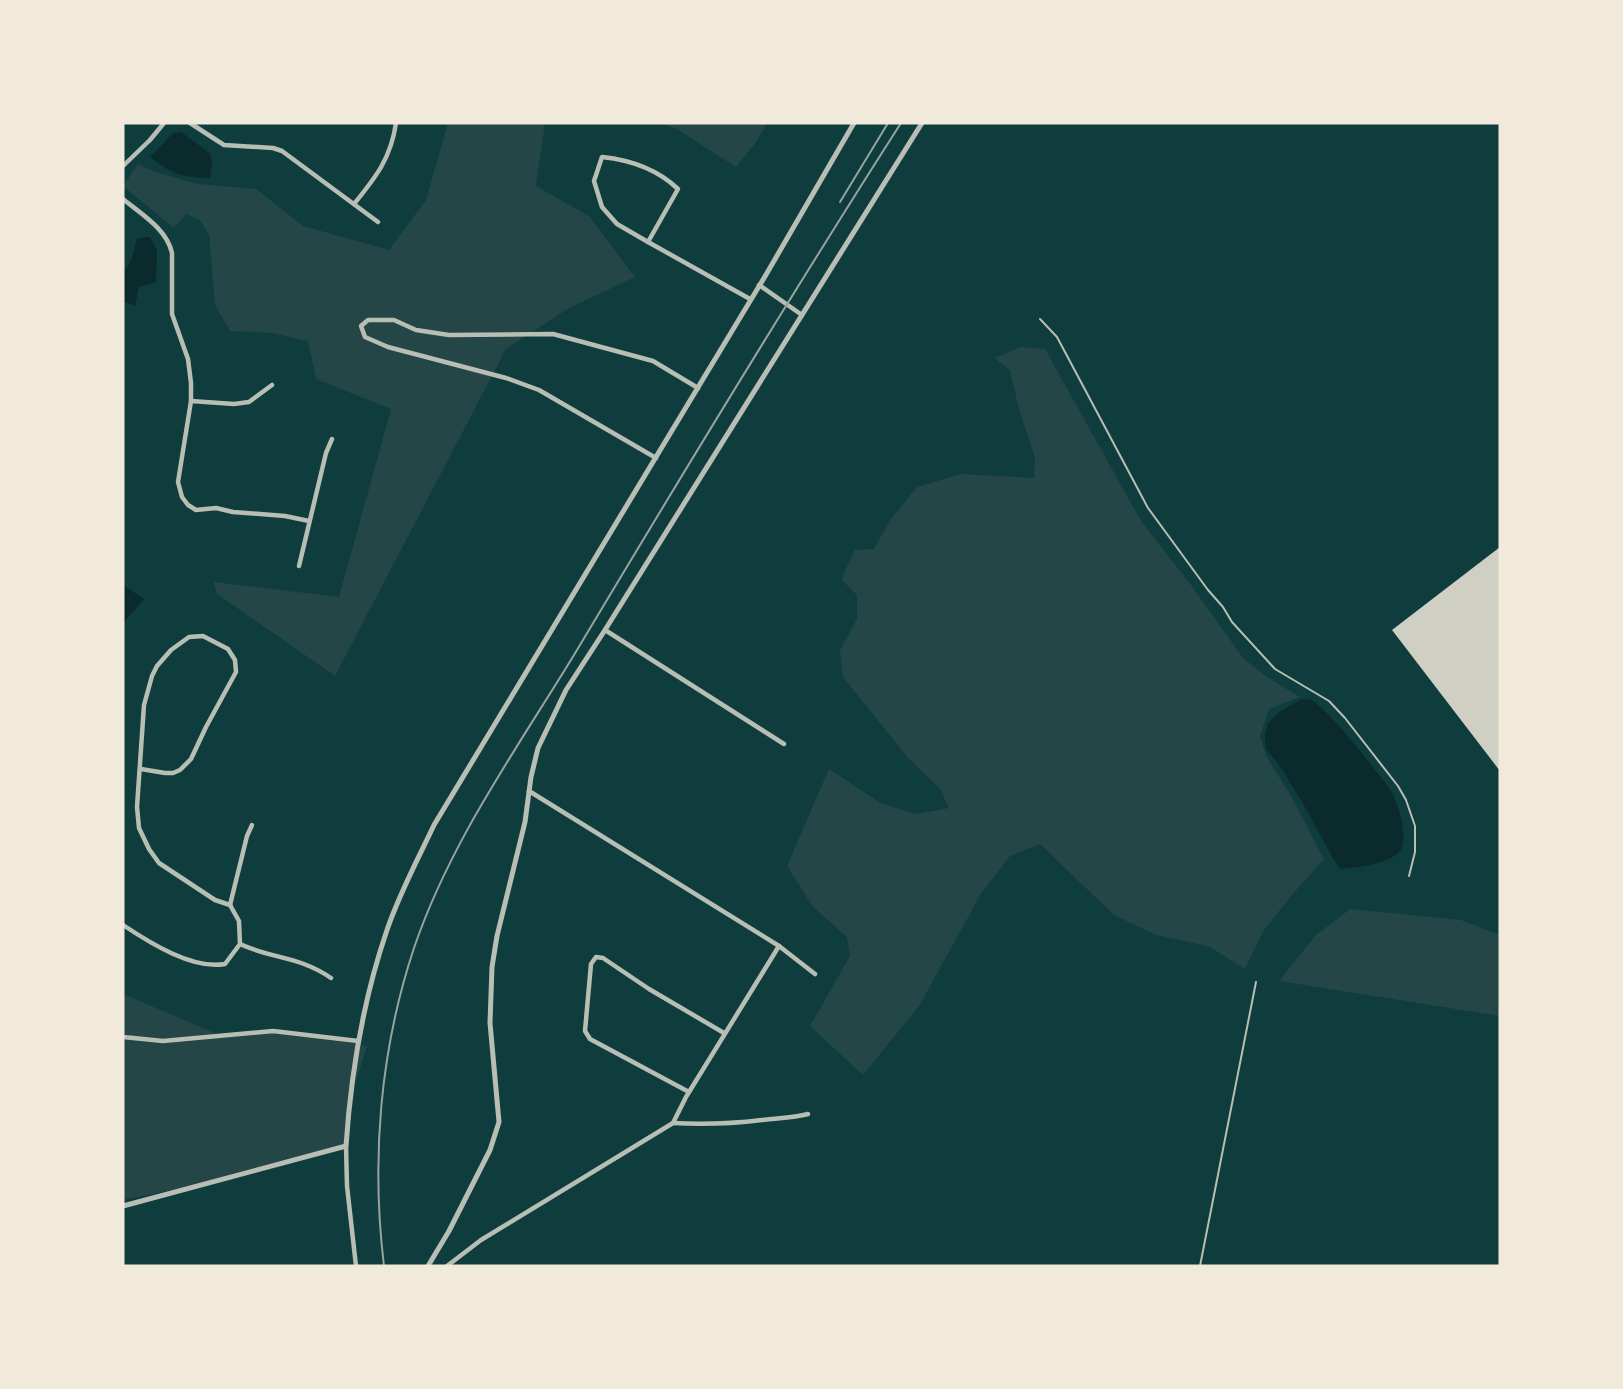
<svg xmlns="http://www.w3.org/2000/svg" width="1623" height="1389" font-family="Inter,sans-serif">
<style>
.green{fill:#244646}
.water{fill:#0a2a2b}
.building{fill:#cfcfc3}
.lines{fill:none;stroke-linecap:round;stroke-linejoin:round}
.service{stroke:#b8beb3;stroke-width:2}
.minor{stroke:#b8beb3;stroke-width:4.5}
.tertiary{stroke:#b8beb3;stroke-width:5}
.rail{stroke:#97a49c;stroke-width:2}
</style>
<rect width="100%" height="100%" fill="#0f3d3e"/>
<g class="green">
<polygon points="448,123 545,123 536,186 589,216 635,277 569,308 506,349 335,676 217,594 214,582 339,597 391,409 316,379 308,341 273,333 230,331 215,305 209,235 200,220 186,214 174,228 123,186 138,164 158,173 198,184 256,189 303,226 389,250 426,200"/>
<polygon points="660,123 767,123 756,142 736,167 677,129"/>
<polygon points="1020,347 1045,349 1141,521 1191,585 1243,658 1267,677 1300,697 1269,709 1260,736 1266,756 1291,796 1324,859 1291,896 1264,930 1245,969 1208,946 1156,935 1114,915 1040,844 1010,856 982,892 919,1006 863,1075 810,1026 850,956 847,937 813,907 787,866 829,769 880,803 916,814 949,808 940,789 909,759 843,677 840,650 857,619 857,595 841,579 855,550 874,549 891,519 917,487 961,474 1034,478 1035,458 1019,409 1010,371 995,358"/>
<polygon points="1350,909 1461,920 1500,935 1500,1016 1279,981 1315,936"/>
<polygon points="123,994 217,1034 296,1032 367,1046 352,1094 344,1144 221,1180 123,1200"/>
</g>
<g class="water">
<path d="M181,132L211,154L212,165L210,178C183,178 171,174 150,157L173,133Z"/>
<polygon points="150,237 157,251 156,282 139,287 135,306 123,301 123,274 132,258 137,238"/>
<polygon points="123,585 144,599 123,623"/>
<path d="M1302,699C1305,700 1309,699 1311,700C1326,706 1380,775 1391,791C1398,803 1410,841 1399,852C1386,865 1358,867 1341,869L1335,862L1305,807L1280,766L1266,749L1265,736L1268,723L1279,712Z"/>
</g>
<polygon class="building" points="1500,547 1500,771 1392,630"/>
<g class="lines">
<g class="service">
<polyline points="1040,319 1057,337 1148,508 1208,590 1223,607 1232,622 1275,669 1329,701 1345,718 1398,786 1406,800 1415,826 1415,852 1409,876"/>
<polyline points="1200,1266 1256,982"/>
</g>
<g class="minor">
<polyline points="190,123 224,145 273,148 282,151 378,222"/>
<path d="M602,157C631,160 657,169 678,189L648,242L617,224L602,207L594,181Z"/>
<polyline points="123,166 150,140 164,123"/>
<path d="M123,199C141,214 167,229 172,253V314L188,359L191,383V401L178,482L182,497L188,505L196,510L216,508L233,512L285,516L309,521"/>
<path d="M354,204C376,177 391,158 396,123"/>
<polyline points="648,242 750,299"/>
<polyline points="759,285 802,315"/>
<polyline points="191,401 234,404 249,402 272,385"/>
<polyline points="656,458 539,390 506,378 388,347 365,337 361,326 368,320 394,320 416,330 449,335 553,334 653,361 698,388"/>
<polyline points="299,566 326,453 332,439"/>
<polyline points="605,630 784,744"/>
<polyline points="141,769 165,773 173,773 180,770 191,759 206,727 236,672 235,660 228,649 203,636 189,637 171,650 157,666 152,676 144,705 137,807 139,828 149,849 159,863 215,900 230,905"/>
<polyline points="529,791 779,946 815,974"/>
<path d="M230,905L239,921L240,944C272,959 299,956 331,978"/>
<polyline points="230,905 247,836 252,825"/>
<path d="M123,925C150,943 193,970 225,964L240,944"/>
<polyline points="123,1037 163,1041 273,1031 358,1041"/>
<polyline points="689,1092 590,1039 585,1031 591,964 596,957 603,958 649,989 724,1033"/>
<path d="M673,1123C706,1125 729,1124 762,1120C778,1118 793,1118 808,1114"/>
<polyline points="346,1146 347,1186 356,1266"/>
<polyline points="447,1266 481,1240 673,1123 686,1097 779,946"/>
</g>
<g class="tertiary">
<path d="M123,1206L346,1146C351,1072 363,1000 387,930C399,894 418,859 434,825L767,273L854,123"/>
<polyline points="428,1266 449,1231 490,1150 499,1122 490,1023 492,967 497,936 525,822 531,777 538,748 566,690 605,630 922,123"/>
</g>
<g class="rail">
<polyline points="840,202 888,123"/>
<path d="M384,1266C371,1160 380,1050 414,948C450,842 516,750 574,655C681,476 789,298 901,123"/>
</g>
</g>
<rect width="1623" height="1389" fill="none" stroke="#f1e9da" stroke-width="249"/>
</svg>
